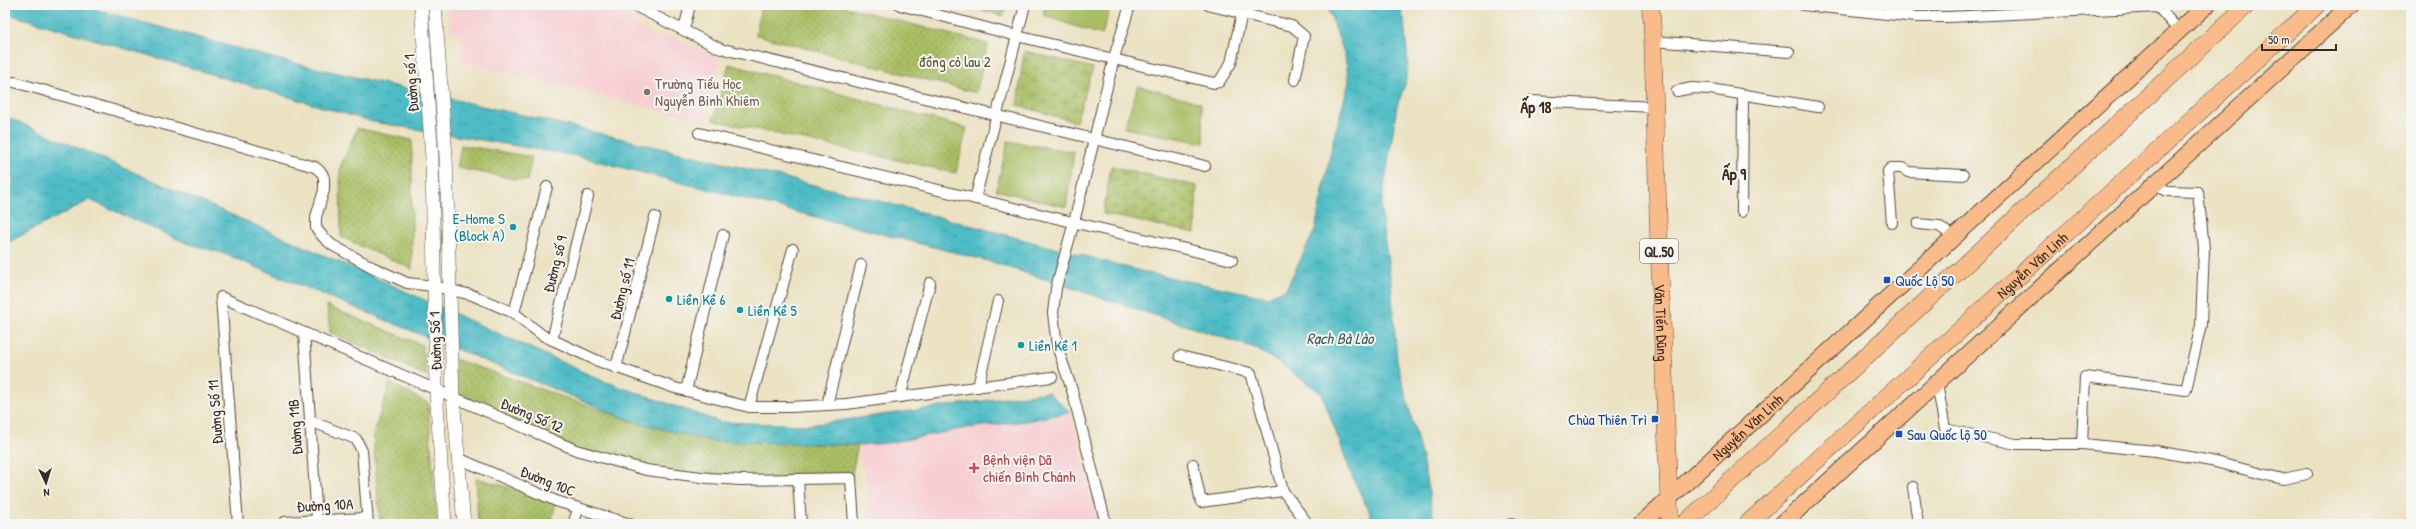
<svg xmlns="http://www.w3.org/2000/svg" width="2416" height="529" font-family="'Patrick Hand',sans-serif">
<style>
.built{fill:#f7cfd3}
.green{fill:#a9be63;stroke:#727440}
.wetland{fill:url(#wetland-marsh);stroke:#727440}
.park{fill:url(#park-dots);stroke:#727440}
.water{fill:url(#water-ripples);stroke:#447372}
.lines{fill:none;stroke-linecap:round;stroke-linejoin:round}
.minor-casing{stroke:#554637;stroke-width:12}
.tertiary-casing{stroke:#554637;stroke-width:14}
.primary-casing{stroke:#554637;stroke-width:18}
.trunk-casing{stroke:#554637;stroke-width:18}
.minor{stroke:#fff;stroke-width:10}
.tertiary{stroke:#fff;stroke-width:13}
.primary{stroke:#fabb8b;stroke-width:16}
.trunk{stroke:#fabb8b;stroke-width:17}
.education-dot{fill:#8d6e63;stroke:#f6f6f2;stroke-width:1.5}
.culture-dot{fill:#0f9aa8;stroke:#f6f6f2;stroke-width:1.5}
.transit-dot{fill:#1a4fb4;stroke:#f6f6f2;stroke-width:1.5}
.health-dot{fill:#e0444e;stroke:#f6f6f2;stroke-width:1.5}
.labels{text-anchor:middle;dominant-baseline:central;stroke-width:4;stroke-linejoin:round;paint-order:stroke}
.shield{fill:#f6f6f2;stroke:#73675e;stroke-width:1}
.shield-label{font-size:14px;font-weight:bold;fill:#3b2a1e}
.park-label{font-size:15px;fill:#5c5633;stroke:#f6f6f2}
.street-label{font-size:15px;fill:#3b2a1e;stroke:#f6f6f2}
.education-label{font-size:15px;fill:#785e54;stroke:#f6f6f2;text-anchor:start}
.culture-label{font-size:15px;fill:#0d838f;stroke:#f6f6f2;text-anchor:start}
.transit-label{font-size:15px;fill:#164399;stroke:#f6f6f2;text-anchor:start}
.health-label{font-size:15px;fill:#be3a42;stroke:#f6f6f2;text-anchor:start}
.neighbourhood-label{font-size:16px;font-weight:bold;fill:#3b2a1e;stroke:#f6f6f2}
.water-label{font-size:16px;font-style:italic;fill:#425d58;stroke:#f6f6f2}
</style>
<defs>
<pattern id="wetland-marsh" width="20" height="14" patternUnits="userSpaceOnUse"><rect width="20" height="14" fill="#a9be63"/><path d="M1 5h8M5 5V1M11 12h8M15 12V8" fill="none" stroke="#8b9b51"/></pattern>
<pattern id="park-dots" width="8" height="8" patternUnits="userSpaceOnUse"><rect width="8" height="8" fill="#a9be63"/><path d="M2 2h.1M6 6h.1" fill="none" stroke="#8b9b51" stroke-width="1.8" stroke-linecap="round"/></pattern>
<pattern id="water-ripples" width="26" height="14" patternUnits="userSpaceOnUse"><rect width="26" height="14" fill="#4ebcc5"/><path d="M2 4q2-2 4 0t4 0M15 11q2-2 4 0t4 0" fill="none" stroke="#42999f"/></pattern>
</defs>
<rect width="100%" height="100%" fill="#f6f6f2"/>
<filter id="ink" filterUnits="userSpaceOnUse"><feTurbulence type="fractalNoise" baseFrequency=".025" numOctaves="2"/><feDisplacementMap in="SourceGraphic" scale="8" xChannelSelector="R" yChannelSelector="G"/><feConvolveMatrix kernelMatrix="1 2 1 2 8 2 1 2 1" color-interpolation-filters="sRGB"/></filter>
<filter id="wash" filterUnits="userSpaceOnUse"><feTurbulence type="fractalNoise" baseFrequency=".012" numOctaves="4" result="noise"/><feDisplacementMap in="SourceGraphic" scale="16" xChannelSelector="R" yChannelSelector="G"/><feGaussianBlur stdDeviation="0.9" result="paint"/><feColorMatrix in="noise" values="0 0 0 0 0 0 0 0 0 0 0 0 0 0 0 0 0 1.4 0 .05"/><feComposite in="paint" operator="in"/></filter>
<g filter="url(#wash)">
<rect width="100%" height="100%" fill="#ebe2c2"/>
<g class="built">
<polygon points="448,5 608,5 630,16 633,24 662,39 666,34 720,59 703,121 462,62 461,32 450,32"/>
<polygon points="1070,412 1087,475 1097,524 869,524 865,470 862,466 858,445 888,443 967,428 1026,422"/>
</g>
<g class="green">
<polygon points="1044,5 1111,5 1102,35 1044,16"/>
<polygon points="1138,86 1201,103 1204,143 1124,128"/>
<polygon points="1008,141 1074,152 1066,207 996,190"/>
</g>
<g class="wetland">
<polygon points="1024,51 1093,68 1076,122 1017,105"/>
<polygon points="1111,166 1197,186 1195,233 1103,214"/>
</g>
<g class="park">
<polygon points="761,5 838,5 988,44 976,93 756,35"/>
<polygon points="959,5 1006,5 1003,16"/>
<polygon points="729,64 967,128 956,173 713,120"/>
<polygon points="357,128 412,140 412,269 341,237 340,168"/>
<polygon points="461,145 532,157 527,181 457,168"/>
<polygon points="327,306 422,345 427,376 330,332"/>
<path d="M452,358L632,421L709,441L858,445L851,478C783,479 713,483 646,470C579,457 516,424 453,397Z"/>
<polygon points="390,383 428,403 437,524 380,524 373,435"/>
<polygon points="476,478 556,501 551,524 478,524"/>
</g>
<g class="water">
<polygon points="5,5 79,5 281,60 548,121 872,199 1148,273 1267,297 1286,289 1315,230 1333,140 1349,82 1345,56 1327,5 1399,5 1404,19 1408,63 1405,85 1397,106 1381,208 1383,229 1391,282 1397,361 1422,458 1435,524 1375,524 1352,476 1322,394 1284,366 1255,348 992,262 577,156 373,122 5,13"/>
<polygon points="5,113 7,117 365,273 601,380 720,422 809,425 1048,392 1070,412 1026,421 967,428 888,443 858,445 709,441 632,421 219,252 186,243 90,200 5,244 5,197 14,179 5,174"/>
</g>
</g>
<g filter="url(#ink)">
<g class="lines">
<g class="minor-casing">
<g id="minor">
<polyline points="633,5 721,49"/>
<polyline points="900,5 1017,36 1214,83 1219,82 1231,63 1242,13"/>
<polyline points="1208,5 1292,26 1304,36 1295,80"/>
<polyline points="1803,5 1916,17 1948,17 2158,7 2179,31"/>
<polyline points="684,29 690,5"/>
<polyline points="1653,41 1789,52"/>
<polyline points="727,50 1205,166"/>
<polyline points="14,82 315,167 322,173 324,178 324,190 316,217 316,228 323,237 332,245 372,267 407,283 434,286 472,295 514,313 542,335 598,361 675,388 749,407 790,407 846,404 1052,377"/>
<polyline points="1677,91 1692,88 1710,89 1818,107"/>
<polyline points="1531,101 1655,107"/>
<polyline points="699,133 1232,260"/>
<polyline points="975,199 1025,5"/>
<polyline points="1742,212 1743,95"/>
<polyline points="1892,223 1888,171 1891,168 1902,168 1908,172 1963,175"/>
<polyline points="1918,224 1939,226 1954,237"/>
<polyline points="514,313 547,187"/>
<polyline points="304,333 317,520"/>
<polyline points="552,340 588,196"/>
<polyline points="1180,356 1251,373 1283,491 1308,524"/>
<polyline points="616,368 655,217"/>
<polyline points="1937,383 1945,429 2016,444 2082,444 2156,451 2211,461 2283,479 2307,474"/>
<polyline points="978,387 998,301"/>
<polyline points="686,391 723,235"/>
<polyline points="900,397 930,283"/>
<polyline points="827,405 861,265"/>
<polyline points="749,407 793,249"/>
<polyline points="310,421 356,439 362,451 368,524"/>
<polyline points="2082,444 2085,377 2186,390 2201,325 2204,248 2198,192 2167,191 2155,184"/>
<polyline points="458,458 556,501 630,524"/>
<polyline points="1193,464 1201,502 1283,491"/>
<polyline points="798,479 801,524"/>
<polyline points="1913,487 1918,524"/>
<polyline points="284,522 367,518"/>
<polyline points="1512,523 1513,524"/>
<polyline points="238,524 221,297 576,450 646,470 709,478 741,480 851,478 854,524"/>
<polyline points="573,524 578,510"/>
<polyline points="1106,524 1072,390 1057,346 1053,313 1056,288 1074,222 1114,58 1130,5"/>
</g>
</g>
<g class="tertiary-casing">
<g id="tertiary">
<polyline points="421,5 432,158 436,390 445,524"/>
<polyline points="435,5 446,157 453,397 464,524"/>
</g>
</g>
<g class="primary-casing">
<g id="primary">
<path id="s1" d="M1641,524L2207,5"/>
<polyline points="1782,524 2351,5"/>
</g>
</g>
<g class="trunk-casing">
<g id="trunk">
<path id="s2" d="M1650,5L1652,19L1659,246L1670,524"/>
<polyline points="1684,524 2247,5"/>
<path id="s3" d="M1747,524L2317,5"/>
</g>
</g>
<use href="#minor" class="minor"/>
<use href="#tertiary" class="tertiary"/>
<use href="#primary" class="primary"/>
<use href="#trunk" class="trunk"/>
</g>
</g>
<circle class="education-dot" cx="647" cy="92" r="4"/>
<g class="culture-dot">
<circle cx="513" cy="227" r="4"/>
<circle cx="669" cy="299" r="4"/>
<circle cx="740" cy="310" r="4"/>
<circle cx="1021" cy="345" r="4"/>
</g>
<g class="transit-dot">
<rect x="1883" y="276" width="8" height="8" rx="2"/>
<rect x="1651" y="415" width="8" height="8" rx="2"/>
<rect x="1895" y="430" width="8" height="8" rx="2"/>
</g>
<path class="health-dot" d="M972 462h4v4h4v4h-4v4h-4v-4h-4v-4h4z"/>
<g class="labels">
<rect class="shield" x="1640" y="239" width="38" height="24" rx="3"/>
<g class="shield-label">
<text x="1659" y="251">QL.50</text>
</g>
<g class="park-label">
<text x="955" y="61">đồng cỏ lau 2</text>
</g>
<g class="street-label">
<text transform="translate(411 83) rotate(-94)">Đường số 1</text>
<text transform="translate(555 264) rotate(-76)">Đường số 9</text>
<text stroke="none"><textPath href="#s3" startOffset="385">Nguyễn Văn Linh</textPath></text>
<text transform="translate(622 289) rotate(-76)">Đường số 11</text>
<text stroke="none"><textPath href="#s2" startOffset="318">Văn Tiến Dũng</textPath></text>
<text transform="translate(435 341) rotate(-92)">Đường Số 1</text>
<text transform="translate(215 412) rotate(-94)">Đường Số 11</text>
<text transform="translate(532 415) rotate(23)">Đường Số 12</text>
<text stroke="none"><textPath href="#s1" startOffset="144">Nguyễn Văn Linh</textPath></text>
<text transform="translate(295 427) rotate(-94)">Đường 11B</text>
<text transform="translate(548 481) rotate(22)">Đường 10C</text>
<text transform="translate(325 505) rotate(-3)">Đường 10A</text>
</g>
<g class="education-label">
<text x="655" y="83">Trường Tiểu Học<tspan x="655" dy="17">Nguyễn Bỉnh Khiêm</tspan></text>
</g>
<g class="culture-label">
<text x="505" y="218" text-anchor="end">E-Home S<tspan x="505" dy="17">(Block A)</tspan></text>
<text x="677" y="299">Liền Kề 6</text>
<text x="748" y="310">Liền Kề 5</text>
<text x="1029" y="345">Liền Kề 1</text>
</g>
<g class="transit-label">
<text x="1895" y="280">Quốc Lộ 50</text>
<text x="1647" y="419" text-anchor="end">Chùa Thiên Trì</text>
<text x="1907" y="434">Sau Quốc lộ 50</text>
</g>
<g class="health-label">
<text x="983" y="459">Bệnh viện Dã<tspan x="983" dy="17">chiến Bình Chánh</tspan></text>
</g>
<g class="neighbourhood-label">
<text x="1536" y="107">Ấp 18</text>
<text x="1734" y="174">Ấp 9</text>
</g>
<g class="water-label">
<text x="1340" y="338">Rạch Bà Lào</text>
</g>
</g>
<rect width="2416" height="529" fill="none" stroke="#f6f6f2" stroke-width="20"/>
<g transform="translate(46 483) rotate(176)" stroke="#f6f6f2" stroke-width="3" paint-order="stroke">
<path d="M0-3L7 15L0 10L-7 15Z" fill="#3b2a1e"/>
<text y="-6" font-size="11" font-weight="bold" text-anchor="middle" fill="#3b2a1e">N</text>
</g>
<path d="M2262 44v6h74v-6" fill="none" stroke="#3b2a1e" stroke-width="2"/>
<text x="2268" y="44" font-size="12" fill="#3b2a1e" stroke="#f6f6f2" stroke-width="3" paint-order="stroke">50 m</text>
</svg>
